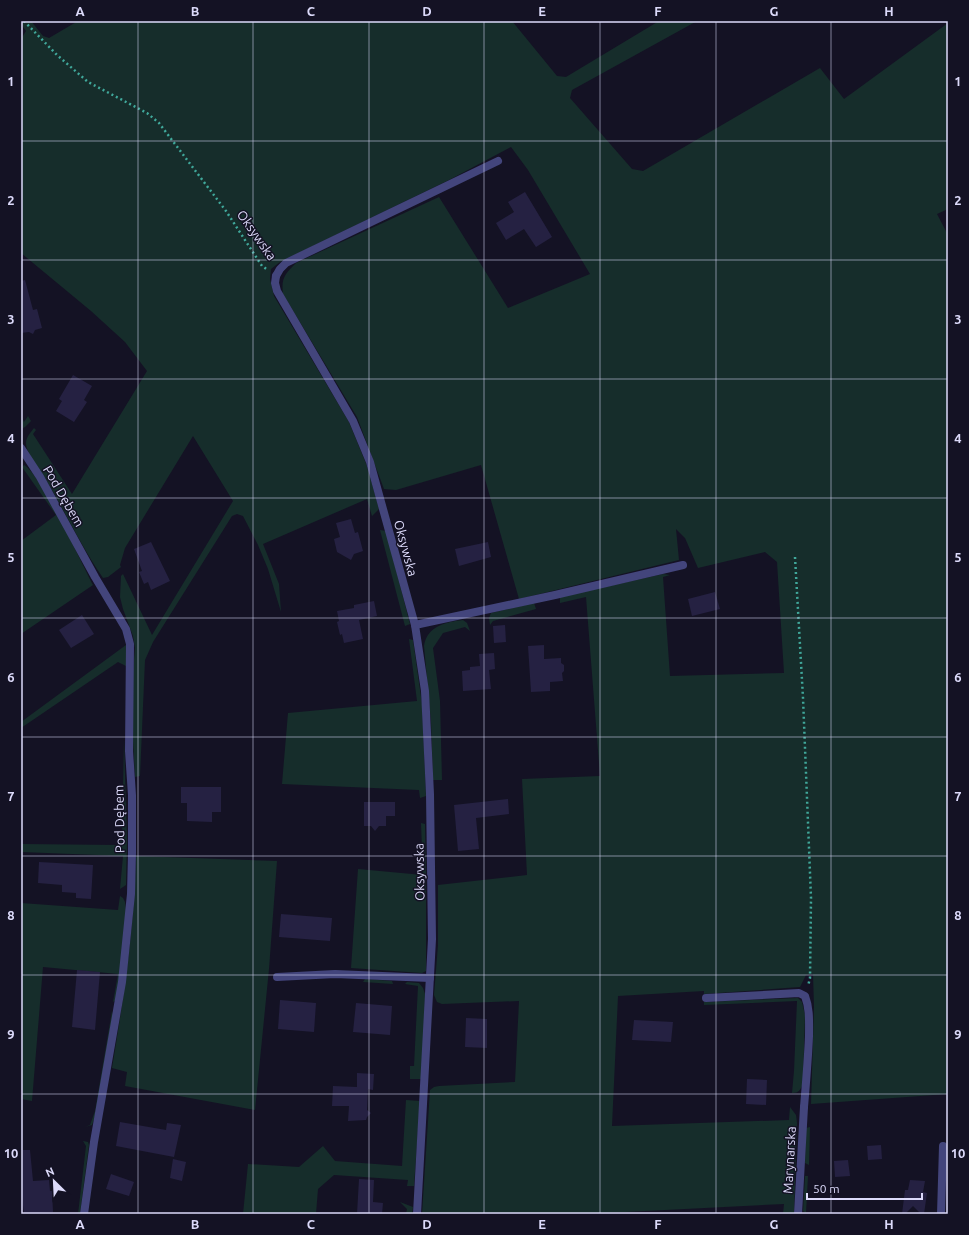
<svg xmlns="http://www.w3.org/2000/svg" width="969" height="1235" font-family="Ubuntu,sans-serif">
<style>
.green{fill:#162d2b}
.building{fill:#252142}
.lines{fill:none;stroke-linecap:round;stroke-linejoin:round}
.path{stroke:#40a89b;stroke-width:2.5;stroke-dasharray:2 3;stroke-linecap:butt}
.service{stroke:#43457c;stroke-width:8}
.minor{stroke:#43457c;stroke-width:8}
.grid{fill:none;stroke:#dcdafa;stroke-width:1;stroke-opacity:0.55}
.labels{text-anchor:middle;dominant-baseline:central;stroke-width:3;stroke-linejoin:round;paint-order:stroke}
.street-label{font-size:13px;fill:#dcdafa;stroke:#141224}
.neatline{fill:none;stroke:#dcdafa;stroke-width:1.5}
.grid-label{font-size:13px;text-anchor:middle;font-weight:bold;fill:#dcdafa}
</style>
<rect width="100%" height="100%" fill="#141224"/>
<g class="green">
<path d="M21,21H31L43,36L49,38L78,21H512L557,76L566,77L659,21H697L572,90L570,98L632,169L643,171L820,68L844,99L948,23V209L937,214L948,235V1094L811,1104L814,1007L813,974L806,975L800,987L704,994V991L618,996L612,1126L789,1120L790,1107L796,1115L797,1123L794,1214H783L784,1204L606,1213V1214H422L430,1090L434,1087L439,1086L515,1082L519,1001L442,1004L437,1002L434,995L438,945V885L527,875L522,779L600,776L586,597L560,603V597L663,574L670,575L663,577L670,676L784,673L777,562L765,552L698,568L685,538L676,529L679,560L519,599L481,465L396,490L384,489L357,417L283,294C281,278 285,274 296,263L439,197L508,308L590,274L528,170L511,147L449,180L280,262L271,269L270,279L274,296L349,422L367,466L379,509L372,516L367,499L263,544L279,584L281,612L268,569L258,545L243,516L237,514L232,516L153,642L145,660L140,776L135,777L133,742V670L135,648L133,636L123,609L120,597L121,576L123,574L152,635L233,501L193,436L125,548L120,565L121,567L108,577L103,578C81,546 65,511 45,478C40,469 26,454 26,443C26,437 31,432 34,428L36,430L33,434L72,494L147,371L125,342L91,311L21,253V39L26,31L21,24Z"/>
<polygon points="21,415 24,422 28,416 31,421 25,427 21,429"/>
<path d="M24,465C39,471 83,566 93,585L21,634V541L56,515L22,467Z"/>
<polygon points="380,530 386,531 410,624 405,626"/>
<polygon points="534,603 536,609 493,621 490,625 489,618 491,613"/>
<path d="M463,620L467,623L470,631L465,627L443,633L433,648L440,701L442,780H433L431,722L424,646C427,626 446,622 463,620Z"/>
<polygon points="409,639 413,640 422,704 426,796 420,798 419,790 282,784 288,713 417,701"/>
<polygon points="126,645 127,650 126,666 118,662 21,728 21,722"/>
<polygon points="124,740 127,842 126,885 120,889 123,856 21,852 21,844 118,845 122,838"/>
<polygon points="421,823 425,824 426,876 426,971 422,973 351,968 358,869 423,875"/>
<path d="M136,856L277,861L269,969L255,1110L125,1086L127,1072L112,1068C124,996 134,929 136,856Z"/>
<polygon points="120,896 123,898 125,902 126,910 123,949 116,1000 113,1002 118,974 43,967 32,1101 21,1099 21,903 118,910"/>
<polygon points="365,979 392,981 393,984 363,982"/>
<polygon points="407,982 419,983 423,988 425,994 424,1035 421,1079 410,1079 410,1066 414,1066 418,986 405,984"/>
<path d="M798,998L802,1002L805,1015L803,1084C800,1090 799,1093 792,1093L794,1071L797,1001L704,1005V1002Z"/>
<polygon points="112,1011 113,1015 97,1111 92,1125 85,1127 90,1125 95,1111"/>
<polygon points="406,1100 420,1101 414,1186 407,1186 408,1180 334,1175 318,1189 316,1214 243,1214 248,1164 299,1167 323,1146 335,1161 402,1166"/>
<polygon points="810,1127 809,1165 805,1163 806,1128"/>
<polygon points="83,1141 88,1142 89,1145 80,1214 78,1214 86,1146"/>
<polygon points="805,1176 808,1176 806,1213 803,1211"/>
<polygon points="400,1202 413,1207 412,1214 406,1214 407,1209"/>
</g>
<g class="building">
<polygon points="525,192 552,237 536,247 524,229 506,240 496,223 514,212 508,202"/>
<polygon points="25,280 33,310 37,309 42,328 35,330 33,334 29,332 21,333 21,281"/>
<polygon points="73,375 92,386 84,400 87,402 74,422 56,411 62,401 59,399"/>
<polygon points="351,519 355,533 358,532 363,551 354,554 351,560 337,552 334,539 340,537 336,523"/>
<polygon points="151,542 170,581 151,590 148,582 144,584 139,572 142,571 134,549"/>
<polygon points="488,542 491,557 459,566 455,549"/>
<polygon points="715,592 720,609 692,616 688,599"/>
<polygon points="374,601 377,616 359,620 363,639 344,643 342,634 340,635 337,622 339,621 337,611 354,608 354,605"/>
<polygon points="82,615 94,634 71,648 59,630"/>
<polygon points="505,625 506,642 494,643 493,626"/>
<polygon points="544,645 544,659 561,658 561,663 564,665 564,671 562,673 563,681 550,682 550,691 531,692 528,646"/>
<polygon points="494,653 495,669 489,670 491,689 463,691 462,671 470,670 470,667 480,666 479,654"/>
<polygon points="181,787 221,787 221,812 212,812 212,822 187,821 187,803 181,803"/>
<polygon points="508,799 509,814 476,818 479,849 458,851 454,805"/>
<polygon points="364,802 395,802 395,816 386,816 386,826 379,826 375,831 371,826 364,826"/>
<polygon points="39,862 93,865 91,899 76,898 76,893 62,892 62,885 38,883"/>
<polygon points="281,914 332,918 330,941 279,937"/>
<polygon points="77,970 100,972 95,1030 72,1027"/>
<polygon points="280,1000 316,1003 314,1032 278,1029"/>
<polygon points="356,1003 392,1006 390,1035 353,1032"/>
<polygon points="466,1018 487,1019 487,1048 465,1047"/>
<polygon points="634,1020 673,1022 671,1042 632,1040"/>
<polygon points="357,1073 374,1074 373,1090 368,1089 367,1110 371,1113 367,1117 366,1120 348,1121 349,1106 332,1106 333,1086 357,1087"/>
<polygon points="747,1079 767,1080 766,1105 746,1104"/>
<polygon points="120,1122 166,1130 167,1123 181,1125 174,1157 116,1146"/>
<polygon points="881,1145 882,1159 868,1160 867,1146"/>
<polygon points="21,1150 30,1150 33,1181 49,1180 50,1191 52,1191 53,1212 24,1214 21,1188"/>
<polygon points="173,1159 186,1162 182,1181 170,1178"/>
<polygon points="848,1160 850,1176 835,1177 834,1161"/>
<polygon points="111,1174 134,1182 129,1196 106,1189"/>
<polygon points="359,1179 374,1180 373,1202 383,1203 382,1214 357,1214"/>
<polygon points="910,1180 925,1181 923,1192 927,1193 924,1214 921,1214 913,1206 905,1214 902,1214 905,1190 908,1190"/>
</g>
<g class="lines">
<g class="path">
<polyline points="24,21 57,55 88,82 147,113 159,123 226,211 262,266 268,270"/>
<polyline points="795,557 803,698 811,898 810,978 808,986"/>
</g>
<g class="service">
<polyline points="276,276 280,269 286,263 498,161"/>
<polyline points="415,625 555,595 683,565"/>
<polyline points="277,977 335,974 430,978"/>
<path d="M706,998L799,993L805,996C810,1009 809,1022 809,1036C808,1060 806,1083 804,1107"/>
<polyline points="941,1214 943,1146"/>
</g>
<g class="minor">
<polyline points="276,276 275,283 277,291 353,421 370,462 415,625 425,691 430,794 432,939 417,1214"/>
<polyline points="21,448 40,477 95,577 126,629 130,644 129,751 132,795 132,853 131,894 122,982 94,1142 84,1214"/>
<polyline points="798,1214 804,1107"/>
</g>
</g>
<path class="grid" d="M138,21V1214M253,21V1214M369,21V1214M484,21V1214M600,21V1214M716,21V1214M831,21V1214M21,141H948M21,260H948M21,379H948M21,498H948M21,618H948M21,737H948M21,856H948M21,975H948M21,1094H948"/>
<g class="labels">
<g class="street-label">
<text transform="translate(257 235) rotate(55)">Oksywska</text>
<text transform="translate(64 496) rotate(60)">Pod Dębem</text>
<text transform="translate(406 548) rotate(75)">Oksywska</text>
<text transform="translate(119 819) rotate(-91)">Pod Dębem</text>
<text transform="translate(419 872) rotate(-91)">Oksywska</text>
<text transform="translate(789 1160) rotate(-87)">Marynarska</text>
</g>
</g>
<rect width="969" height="1235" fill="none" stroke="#141224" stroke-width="44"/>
<g transform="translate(54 1181) rotate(336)" stroke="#141224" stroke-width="3" paint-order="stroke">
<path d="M0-3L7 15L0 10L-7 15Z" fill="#dcdafa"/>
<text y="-6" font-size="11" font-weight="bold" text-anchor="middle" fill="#dcdafa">N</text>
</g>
<path d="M807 1193v6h115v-6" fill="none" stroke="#dcdafa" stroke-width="2"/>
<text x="813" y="1193" font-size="12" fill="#dcdafa" stroke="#141224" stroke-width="3" paint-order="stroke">50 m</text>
<rect x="22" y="22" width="925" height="1191" class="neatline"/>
<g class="grid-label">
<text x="80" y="16">A</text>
<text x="195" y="16">B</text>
<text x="311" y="16">C</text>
<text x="427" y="16">D</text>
<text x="542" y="16">E</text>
<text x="658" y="16">F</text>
<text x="774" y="16">G</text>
<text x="889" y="16">H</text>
<text x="11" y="86">1</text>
<text x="958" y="86">1</text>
<text x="11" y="205">2</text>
<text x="958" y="205">2</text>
<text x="11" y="324">3</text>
<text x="958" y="324">3</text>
<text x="11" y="443">4</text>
<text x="958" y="443">4</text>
<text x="11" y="562">5</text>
<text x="958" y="562">5</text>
<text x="11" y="682">6</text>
<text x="958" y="682">6</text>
<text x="11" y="801">7</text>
<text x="958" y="801">7</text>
<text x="11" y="920">8</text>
<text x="958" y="920">8</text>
<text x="11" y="1039">9</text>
<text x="958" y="1039">9</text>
<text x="11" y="1158">10</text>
<text x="958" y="1158">10</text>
<text x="80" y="1229">A</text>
<text x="195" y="1229">B</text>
<text x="311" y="1229">C</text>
<text x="427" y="1229">D</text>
<text x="542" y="1229">E</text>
<text x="658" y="1229">F</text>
<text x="774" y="1229">G</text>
<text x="889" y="1229">H</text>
</g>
</svg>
